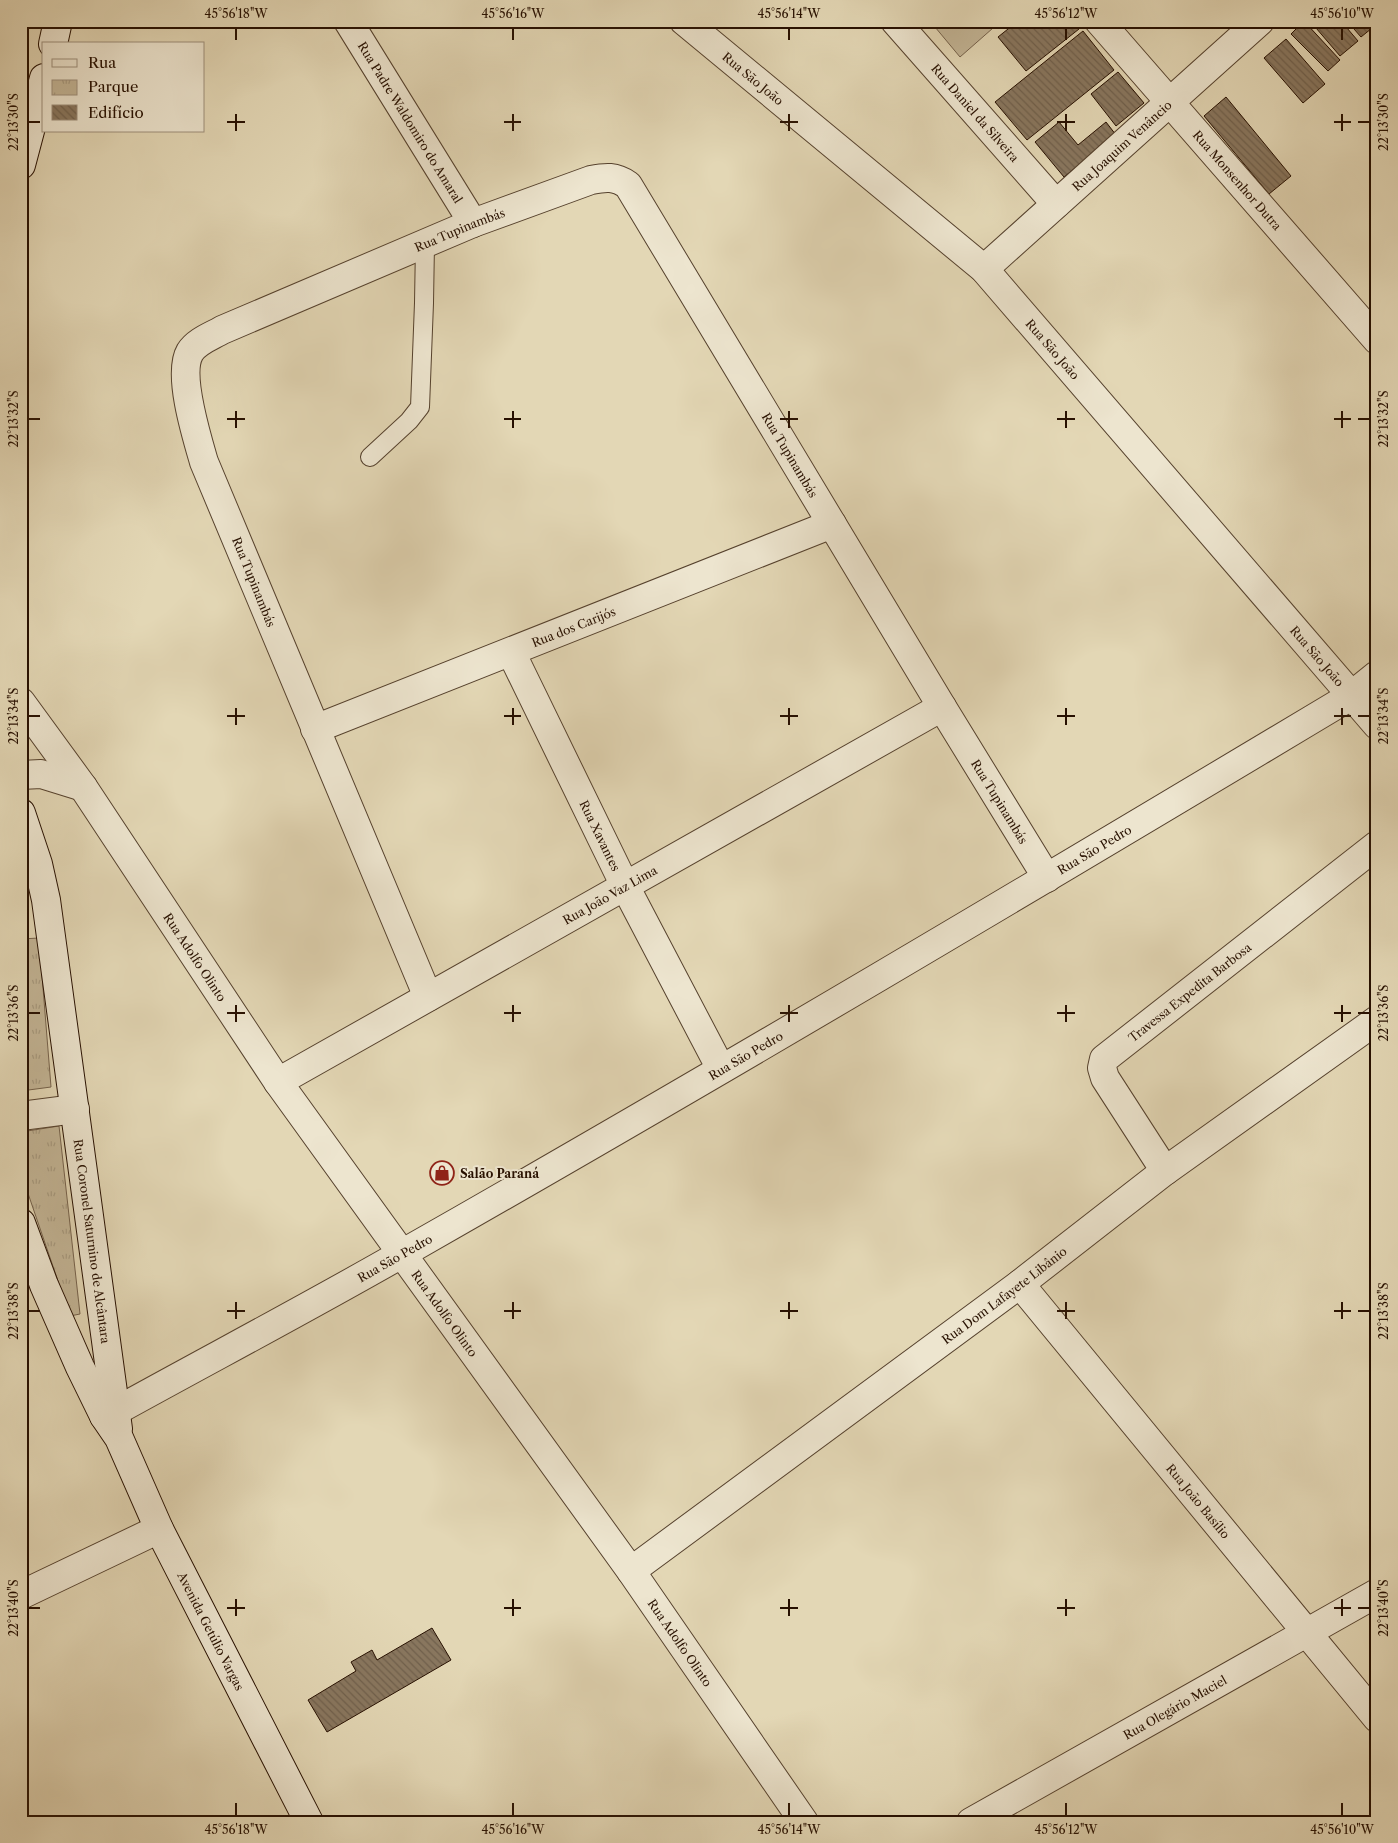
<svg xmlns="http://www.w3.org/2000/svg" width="1398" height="1843" font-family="'Libre Caslon Text',serif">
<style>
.grass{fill:#c3b596;stroke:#75624c}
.park{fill:url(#park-tufts);stroke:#75624c}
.building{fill:url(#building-back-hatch);stroke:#271001}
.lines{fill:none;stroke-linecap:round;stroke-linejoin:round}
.lane-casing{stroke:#56422e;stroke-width:20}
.street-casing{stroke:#56422e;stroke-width:30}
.secondary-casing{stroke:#271001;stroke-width:30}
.lane{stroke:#ede5cf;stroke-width:18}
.street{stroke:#ede5cf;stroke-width:28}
.secondary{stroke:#ede5cf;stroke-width:28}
.ticks{fill:none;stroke:#271001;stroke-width:2}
.labels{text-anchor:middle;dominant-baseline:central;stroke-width:4;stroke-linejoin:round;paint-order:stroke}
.street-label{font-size:12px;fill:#271001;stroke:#ede5cf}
.poi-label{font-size:12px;font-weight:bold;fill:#271001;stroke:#ede5cf;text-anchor:start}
.neatline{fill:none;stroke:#271001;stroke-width:2}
.ticks-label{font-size:12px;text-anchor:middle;fill:#271001}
</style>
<defs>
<pattern id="park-tufts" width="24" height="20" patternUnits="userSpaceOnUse" patternTransform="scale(1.25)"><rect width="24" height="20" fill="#c3b596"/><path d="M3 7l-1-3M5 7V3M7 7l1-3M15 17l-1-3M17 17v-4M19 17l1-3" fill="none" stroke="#a89b80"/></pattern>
<pattern id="building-back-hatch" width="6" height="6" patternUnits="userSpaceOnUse" patternTransform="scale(1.25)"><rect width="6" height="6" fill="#89775f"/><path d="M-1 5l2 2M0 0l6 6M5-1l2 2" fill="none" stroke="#70604c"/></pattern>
</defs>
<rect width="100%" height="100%" fill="#e3d7b5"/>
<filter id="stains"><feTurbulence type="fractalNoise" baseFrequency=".004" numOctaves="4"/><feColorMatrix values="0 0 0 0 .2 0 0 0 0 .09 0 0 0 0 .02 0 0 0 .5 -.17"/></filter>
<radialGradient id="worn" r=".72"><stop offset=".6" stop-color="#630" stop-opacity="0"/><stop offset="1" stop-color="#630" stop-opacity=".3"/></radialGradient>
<polygon class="grass" points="930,21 1001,21 960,57"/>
<g class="park">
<polygon points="39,938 51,1087 21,1091 21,939"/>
<polygon points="59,1126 80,1314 70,1316 21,1173 21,1132"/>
</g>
<g class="building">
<polygon points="1018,21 1072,21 1079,29 1026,71 998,37"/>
<polygon points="1304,21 1340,60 1328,71 1291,34"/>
<polygon points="1310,21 1341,21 1358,41 1340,56"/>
<polygon points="1347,21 1377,21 1377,24 1361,37"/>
<polygon points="1083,31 1114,70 1027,140 995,102"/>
<polygon points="1286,39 1325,84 1303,103 1264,58"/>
<polygon points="1118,72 1144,103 1116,126 1091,94"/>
<polygon points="1226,97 1291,176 1269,194 1204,116"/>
<polygon points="1059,122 1078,145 1106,122 1116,135 1064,177 1035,142"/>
<polygon points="432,1628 451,1660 327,1732 308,1700 356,1671 351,1662 372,1650 377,1660"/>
</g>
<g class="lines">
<g class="lane-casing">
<polyline id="lane" points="370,457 409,421 420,407 424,303 425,244"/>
</g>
<g class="street-casing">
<g id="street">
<path id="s1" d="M348,21L473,223"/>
<path id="s2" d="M684,21L984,269L1377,725"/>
<path id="s3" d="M895,21L1056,204"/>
<path id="s4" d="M1099,21L1377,340"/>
<path id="s5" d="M984,269L1260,21"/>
<path id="s6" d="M511,652L625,886L721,1069"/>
<path id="s7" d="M21,702L83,787L278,1082L631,1571L804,1822"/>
<path id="s8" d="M315,729L832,524"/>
<polyline points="21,775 41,774 83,787"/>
<path id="s9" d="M428,997L204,462C197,438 177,374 190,352C197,341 212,336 222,330L473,223L591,180C606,177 615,176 628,185L942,707L1047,878"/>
<path id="s10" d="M278,1082L942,707"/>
<polyline points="21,1116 75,1109"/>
<path id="s11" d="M1165,1171L1105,1078L1102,1068L1104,1059L1377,845"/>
<path id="s12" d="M1020,1284L1377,1718"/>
<path id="s13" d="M104,1416L116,1411C212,1358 309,1307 405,1252C723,1071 1037,884 1351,696L1377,675"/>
<path id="s14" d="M631,1571L1020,1284L1165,1171L1377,1020"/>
<polyline points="21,1595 159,1529"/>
<path id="s15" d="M971,1822L1377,1593"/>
</g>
</g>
<g class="secondary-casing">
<g id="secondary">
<polyline points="53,44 58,21"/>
<polyline points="21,165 44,78"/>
<path id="s16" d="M21,813L38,864L46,900L118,1429"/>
<path id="s17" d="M21,1223L44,1285L80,1367L104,1416L119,1438L159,1529L309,1822"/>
</g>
</g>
<use href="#lane" class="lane"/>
<use href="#street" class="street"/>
<use href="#secondary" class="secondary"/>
</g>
<path class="ticks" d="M236,28V40M513,28V40M789,28V40M1066,28V40M1342,28V40M236,114V131M513,114V131M789,114V131M1066,114V131M1342,114V131M28,122H40M227,122H245M504,122H521M780,122H798M1057,122H1075M1334,122H1351M1358,122H1370M236,411V428M513,411V428M789,411V428M1066,411V428M1342,411V428M28,419H40M227,419H245M504,419H521M780,419H798M1057,419H1075M1334,419H1351M1358,419H1370M236,708V725M513,708V725M789,708V725M1066,708V725M1342,708V725M28,716H40M227,716H245M504,716H521M780,716H798M1057,716H1075M1334,716H1351M1358,716H1370M236,1005V1022M513,1005V1022M789,1005V1022M1066,1005V1022M1342,1005V1022M28,1013H40M227,1013H245M504,1013H521M780,1013H798M1057,1013H1075M1334,1013H1351M1358,1013H1370M236,1302V1319M513,1302V1319M789,1302V1319M1066,1302V1319M1342,1302V1319M28,1311H40M227,1311H245M504,1311H521M780,1311H798M1057,1311H1075M1334,1311H1351M1358,1311H1370M236,1599V1616M513,1599V1616M789,1599V1616M1066,1599V1616M1342,1599V1616M28,1608H40M227,1608H245M504,1608H521M780,1608H798M1057,1608H1075M1334,1608H1351M1358,1608H1370M236,1803V1816M513,1803V1816M789,1803V1816M1066,1803V1816M1342,1803V1816"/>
<defs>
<g id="shop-ring" transform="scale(1.25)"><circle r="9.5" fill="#ede5cf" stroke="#8f2418" stroke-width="1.5"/><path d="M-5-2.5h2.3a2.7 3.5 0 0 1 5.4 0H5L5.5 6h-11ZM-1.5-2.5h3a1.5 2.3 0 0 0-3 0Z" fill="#8f2418"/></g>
</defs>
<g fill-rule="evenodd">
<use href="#shop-ring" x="442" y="1173"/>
</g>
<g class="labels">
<g class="street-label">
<text stroke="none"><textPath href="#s2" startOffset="90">Rua São João</textPath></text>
<text stroke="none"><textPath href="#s3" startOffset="122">Rua Daniel da Silveira</textPath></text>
<text stroke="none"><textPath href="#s1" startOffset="119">Rua Padre Waldomiro do Amaral</textPath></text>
<text stroke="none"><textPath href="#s5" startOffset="185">Rua Joaquim Venâncio</textPath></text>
<text stroke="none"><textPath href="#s4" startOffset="211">Rua Monsenhor Dutra</textPath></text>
<text stroke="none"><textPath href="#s9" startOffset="990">Rua Tupinambás</textPath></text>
<text stroke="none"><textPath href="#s2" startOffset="495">Rua São João</textPath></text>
<text stroke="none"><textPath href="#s9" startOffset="1484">Rua Tupinambás</textPath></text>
<text transform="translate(254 582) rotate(68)">Rua Tupinambás</text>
<text stroke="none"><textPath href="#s8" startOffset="278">Rua dos Carijós</textPath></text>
<text stroke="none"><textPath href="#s2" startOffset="900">Rua São João</textPath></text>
<text stroke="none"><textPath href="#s9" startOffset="1889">Rua Tupinambás</textPath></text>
<text stroke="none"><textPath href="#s6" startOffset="204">Rua Xavantes</textPath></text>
<text stroke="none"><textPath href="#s13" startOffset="1141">Rua São Pedro</textPath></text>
<text stroke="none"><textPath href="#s10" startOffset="381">Rua João Vaz Lima</textPath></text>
<text stroke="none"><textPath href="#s7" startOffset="309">Rua Adolfo Olinto</textPath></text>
<text stroke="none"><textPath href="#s11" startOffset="239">Travessa Expedita Barbosa</textPath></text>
<text stroke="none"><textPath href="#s13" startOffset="736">Rua São Pedro</textPath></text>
<text stroke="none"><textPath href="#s16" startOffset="435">Rua Coronel Saturnino de Alcântara</textPath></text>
<text stroke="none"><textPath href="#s13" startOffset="331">Rua São Pedro</textPath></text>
<text stroke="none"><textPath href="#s14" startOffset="464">Rua Dom Lafayete Libânio</textPath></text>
<text stroke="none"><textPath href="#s7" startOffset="744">Rua Adolfo Olinto</textPath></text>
<text stroke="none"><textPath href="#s12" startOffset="281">Rua João Basílio</textPath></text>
<text stroke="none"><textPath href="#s17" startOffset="451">Avenida Getúlio Vargas</textPath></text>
<text stroke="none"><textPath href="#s7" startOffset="1149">Rua Adolfo Olinto</textPath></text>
<text stroke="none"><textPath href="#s15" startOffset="234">Rua Olegário Maciel</textPath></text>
</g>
<g class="poi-label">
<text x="460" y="1173">Salão Paraná</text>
</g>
</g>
<rect width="1398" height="1843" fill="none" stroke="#e3d7b5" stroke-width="55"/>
<rect x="42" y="42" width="162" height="90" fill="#ede5cf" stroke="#9e907d"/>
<rect x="52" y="59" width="25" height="8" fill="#ede5cf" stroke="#9e907d"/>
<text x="88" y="68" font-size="15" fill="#271001">Rua</text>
<rect x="52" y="80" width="25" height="15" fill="url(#park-tufts)" stroke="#9e907d"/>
<text x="88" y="92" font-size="15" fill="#271001">Parque</text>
<rect x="52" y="105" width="25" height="15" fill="url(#building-back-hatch)" stroke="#9e907d"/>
<text x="88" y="118" font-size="15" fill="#271001">Edifício</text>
<rect x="28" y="28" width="1342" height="1788" class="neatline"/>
<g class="ticks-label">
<text x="236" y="18">45°56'18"W</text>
<text x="513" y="18">45°56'16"W</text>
<text x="789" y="18">45°56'14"W</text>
<text x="1066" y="18">45°56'12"W</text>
<text x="1342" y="18">45°56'10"W</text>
<text transform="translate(14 122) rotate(-90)" y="4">22°13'30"S</text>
<text transform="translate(1384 122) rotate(-90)" y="4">22°13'30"S</text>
<text transform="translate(14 419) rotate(-90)" y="4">22°13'32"S</text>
<text transform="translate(1384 419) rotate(-90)" y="4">22°13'32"S</text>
<text transform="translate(14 716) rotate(-90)" y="4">22°13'34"S</text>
<text transform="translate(1384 716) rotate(-90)" y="4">22°13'34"S</text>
<text transform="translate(14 1013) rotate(-90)" y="4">22°13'36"S</text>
<text transform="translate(1384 1013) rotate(-90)" y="4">22°13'36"S</text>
<text transform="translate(14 1311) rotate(-90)" y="4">22°13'38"S</text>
<text transform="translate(1384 1311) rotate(-90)" y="4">22°13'38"S</text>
<text transform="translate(14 1608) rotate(-90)" y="4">22°13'40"S</text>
<text transform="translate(1384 1608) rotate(-90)" y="4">22°13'40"S</text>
<text x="236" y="1834">45°56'18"W</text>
<text x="513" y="1834">45°56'16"W</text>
<text x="789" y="1834">45°56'14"W</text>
<text x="1066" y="1834">45°56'12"W</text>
<text x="1342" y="1834">45°56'10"W</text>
</g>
<rect width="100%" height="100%" filter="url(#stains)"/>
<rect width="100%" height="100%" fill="url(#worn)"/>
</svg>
